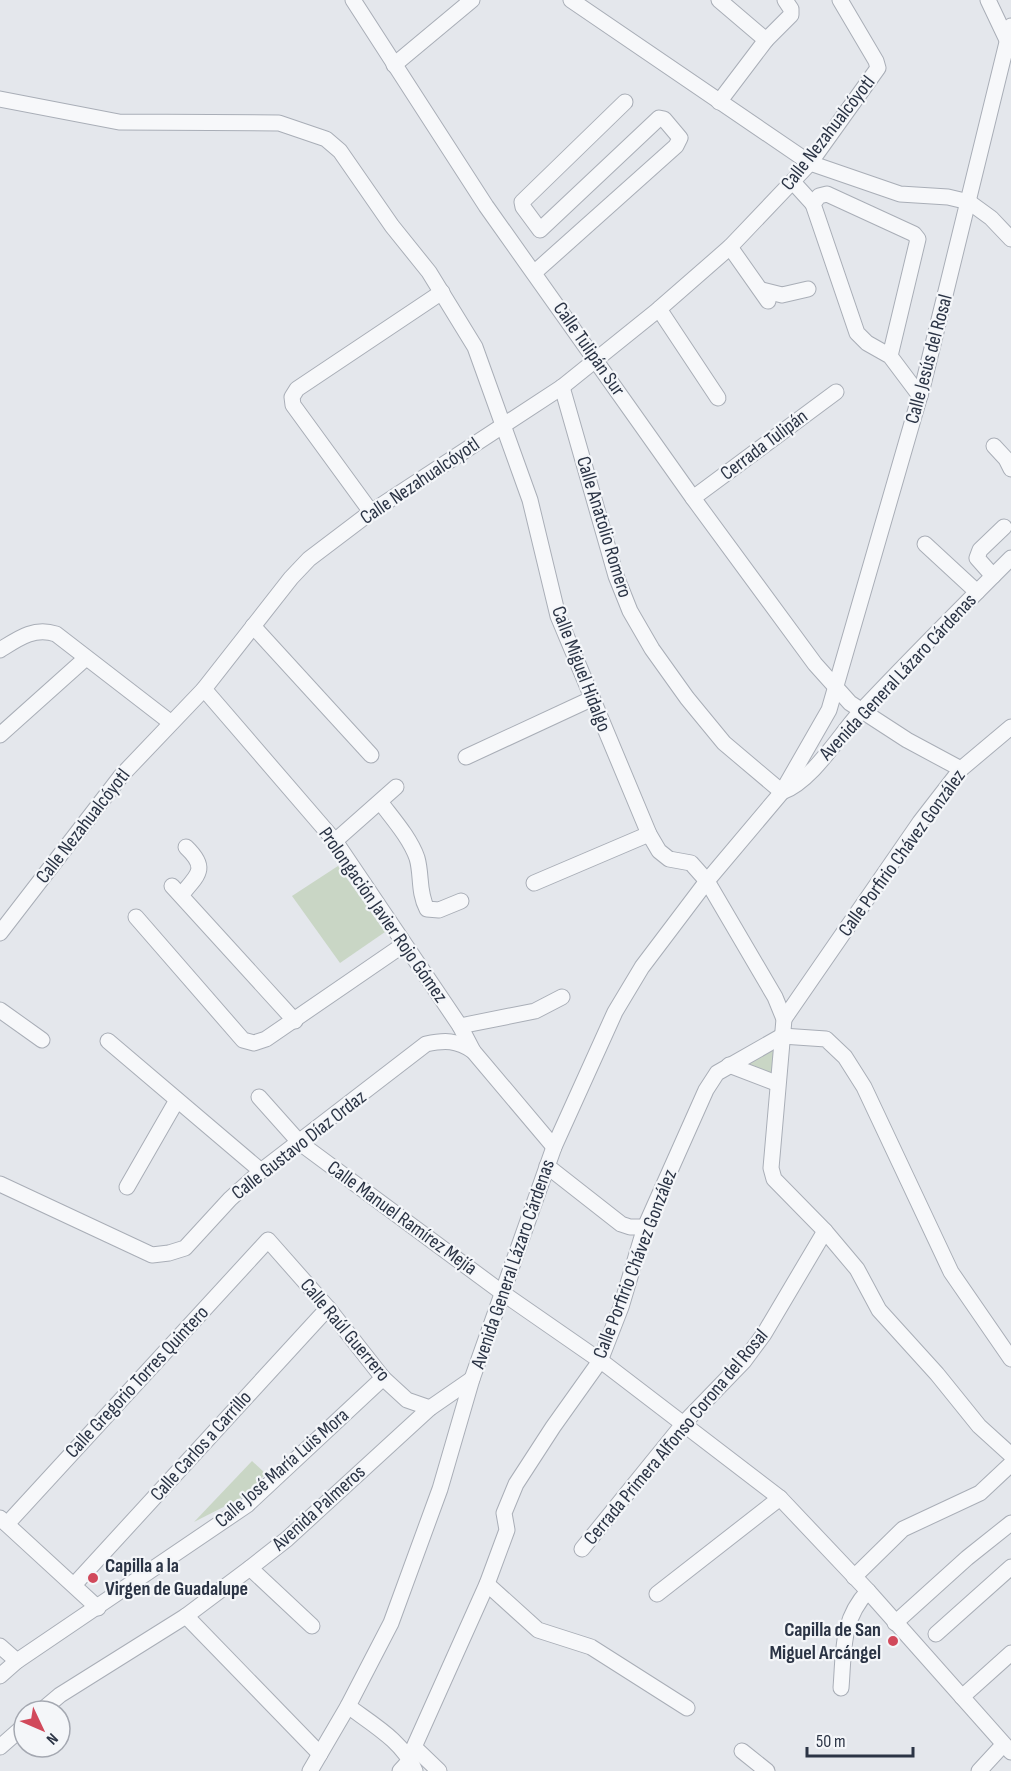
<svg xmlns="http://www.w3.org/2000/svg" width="1011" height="1771" font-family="'Sofia Sans Condensed',sans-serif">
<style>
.green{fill:#c9d6c5}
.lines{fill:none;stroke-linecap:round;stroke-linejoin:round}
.minor-casing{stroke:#a9aeb7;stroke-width:17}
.minor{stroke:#f7f8fa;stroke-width:15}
.poi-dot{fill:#d1495b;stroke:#f4f6f9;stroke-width:2}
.labels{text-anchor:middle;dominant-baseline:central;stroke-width:4.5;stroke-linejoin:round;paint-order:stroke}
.street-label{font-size:20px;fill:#2b3445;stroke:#f4f6f9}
.poi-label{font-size:20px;font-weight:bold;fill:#2b3445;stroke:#f4f6f9;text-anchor:start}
</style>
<rect width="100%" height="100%" fill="#e4e7ec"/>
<g class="green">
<polygon points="338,866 385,932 340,963 292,896"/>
<polygon points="778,1047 774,1079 745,1061"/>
<polygon points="252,1461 266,1474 241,1498 194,1522"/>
</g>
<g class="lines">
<g class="minor-casing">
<g id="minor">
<polyline points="353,0 486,206 693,498 815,664 850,703 907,740 961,769"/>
<polyline points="571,0 810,163 900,194 948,197 969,202 991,218 1011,239"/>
<polyline points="719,0 766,40 791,15 791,9 785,0"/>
<polyline points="988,0 1007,40"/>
<polyline points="394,65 472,0"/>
<polyline points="0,99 119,122 279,123 326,139 340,151 392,226 429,272 475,347 530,500 558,616 649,834 659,851 669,859 691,863 707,881 775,997 784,1019 771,1168 774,1179 825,1231 857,1269 879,1310 937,1374 979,1426 1011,1455"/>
<polyline points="719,102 766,40"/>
<polyline points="793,182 813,204"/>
<polyline points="730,247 768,301"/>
<polyline points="535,272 676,146 680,138 664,119 659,118 540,230 523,207 522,202 625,102"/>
<polyline points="762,290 782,295 808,289"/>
<polyline points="659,309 718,398"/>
<polyline points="890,356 918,239 914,234 827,194 819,196 813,204 857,333 867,343 890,356 920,396"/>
<path d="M562,387L616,576L630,611L652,649L687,698L724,743L782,792C813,781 841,732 864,708C912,657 962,607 1011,558"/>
<polyline points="994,446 1006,459 1011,469"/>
<polyline points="693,498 836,392"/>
<polyline points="371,512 293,405 292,397 297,389 442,292"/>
<polyline points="925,544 977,592"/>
<polyline points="993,576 977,558 980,550 1004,527"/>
<polyline points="253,626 371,755"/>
<path d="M0,650C19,638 34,627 56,634L170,722"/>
<polyline points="204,689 335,841 460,1026 473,1051 554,1147"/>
<polyline points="0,735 86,658"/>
<polyline points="466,757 591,699"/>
<path d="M381,803C393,819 410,838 417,858C422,875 418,892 427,909L439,910L461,901"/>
<polyline points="335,841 396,787"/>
<polyline points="534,883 649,834"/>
<polyline points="172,886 295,1021"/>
<path d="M181,895C199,874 208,868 186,847"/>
<polyline points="136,917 243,1040 254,1043 266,1039 403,945"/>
<polyline points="0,933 121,776 204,689 291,578 309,559 371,512 562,387 659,309 730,247 810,163 878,68 876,61 840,0"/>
<polyline points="0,1010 42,1040"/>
<polyline points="784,1019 920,822 961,769 1011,727"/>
<polyline points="460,1026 535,1011 562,997"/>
<polyline points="108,1041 261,1171"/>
<polyline points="729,1065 776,1083"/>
<polyline points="259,1097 300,1143 504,1294 605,1364 780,1498 868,1591 1011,1752"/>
<polyline points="547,1166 621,1224 630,1227 645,1227"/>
<path d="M0,1184L152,1255L169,1253L185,1248L230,1199L261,1171L426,1044C445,1040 457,1040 473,1051"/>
<polyline points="127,1187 177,1100"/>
<polyline points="0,1518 98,1608"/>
<polyline points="7,1524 268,1240 328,1308 383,1378 407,1400 430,1408"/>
<polyline points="582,1549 684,1423 744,1361 764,1334 825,1231"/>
<polyline points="250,1568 312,1626"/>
<polyline points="854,1577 903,1529 980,1493 1011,1464"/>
<polyline points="487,1584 538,1630 591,1647 687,1708"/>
<polyline points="74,1585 328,1308"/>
<polyline points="657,1594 780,1498"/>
<polyline points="186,1616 320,1754"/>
<polyline points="895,1623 967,1558 1011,1523"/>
<polyline points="936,1634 1011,1567"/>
<polyline points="0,1646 17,1661"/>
<polyline points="0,1676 17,1661 247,1505 383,1378"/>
<path d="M841,1688C844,1650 841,1620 868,1591"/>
<polyline points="962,1697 1011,1653"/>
<path d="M348,1706C372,1724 404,1742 415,1771"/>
<polyline points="41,1711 60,1695 186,1616 250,1568 287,1539 430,1408 472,1379"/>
<polyline points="0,1747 24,1726"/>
<polyline points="742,1751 767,1771"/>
<polyline points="310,1771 348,1706 391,1623 440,1489 472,1379 554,1147 615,1012 642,967 707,881 782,792 829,710 923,385 1011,26"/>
<polyline points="400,1771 411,1759"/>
<polyline points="439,1771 414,1747 487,1584 507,1530 504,1513 516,1484 553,1427 600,1361 621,1307 645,1227 706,1090 717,1073 782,1036 826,1039 845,1057 864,1087 951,1272 1011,1359"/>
<polyline points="979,1771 1003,1745"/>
</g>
</g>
<use href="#minor" class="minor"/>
</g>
<g class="poi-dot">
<circle cx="93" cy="1578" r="6"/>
<circle cx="893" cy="1641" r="6"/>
</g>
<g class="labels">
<g class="street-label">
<text transform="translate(828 133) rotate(-52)">Calle Nezahualcóyotl</text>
<text transform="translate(589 349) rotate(55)">Calle Tulipán Sur</text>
<text transform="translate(929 359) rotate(-75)">Calle Jesús del Rosal</text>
<text transform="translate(764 445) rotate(-37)">Cerrada Tulipán</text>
<text transform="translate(420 481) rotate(-34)">Calle Nezahualcóyotl</text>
<text transform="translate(604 527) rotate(73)">Calle Anatolio Romero</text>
<text transform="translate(581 669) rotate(69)">Calle Miguel Hidalgo</text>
<text transform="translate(898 677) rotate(-47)">Avenida General Lázaro Cárdenas</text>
<text transform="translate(83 826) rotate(-52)">Calle Nezahualcóyotl</text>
<text transform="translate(902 853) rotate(-54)">Calle Porfirio Chávez González</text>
<text transform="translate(383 915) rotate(55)">Prolongación Javier Rojo Gómez</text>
<text transform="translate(299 1145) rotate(-38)">Calle Gustavo Díaz Ordaz</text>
<text transform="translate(402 1218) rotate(36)">Calle Manuel Ramírez Mejía</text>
<text transform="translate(513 1264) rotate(-71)">Avenida General Lázaro Cárdenas</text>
<text transform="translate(635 1264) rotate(-69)">Calle Porfirio Chávez González</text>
<text transform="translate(345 1330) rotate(50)">Calle Raúl Guerrero</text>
<text transform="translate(137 1382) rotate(-47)">Calle Gregorio Torres Quintero</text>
<text transform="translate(676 1437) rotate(-50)">Cerrada Primera Alfonso Corona del Rosal</text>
<text transform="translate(201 1446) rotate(-48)">Calle Carlos a Carrillo</text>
<text transform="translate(282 1468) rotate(-41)">Calle José María Luis Mora</text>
<text transform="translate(319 1508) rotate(-42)">Avenida Palmeros</text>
</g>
<g class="poi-label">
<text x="105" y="1566">Capilla a la<tspan x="105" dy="23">Virgen de Guadalupe</tspan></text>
<text x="881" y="1630" text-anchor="end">Capilla de San<tspan x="881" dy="23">Miguel Arcángel</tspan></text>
</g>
</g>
<g transform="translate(42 1729) rotate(134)"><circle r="28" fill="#f4f6f9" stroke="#a4a8b1" stroke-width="1.5"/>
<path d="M0-4.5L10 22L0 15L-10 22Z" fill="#d1495b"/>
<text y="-9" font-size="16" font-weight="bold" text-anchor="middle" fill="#2b3445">N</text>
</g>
<path d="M807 1747v9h106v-9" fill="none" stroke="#2b3445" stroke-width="3"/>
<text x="816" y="1747" font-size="18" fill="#2b3445" stroke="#f4f6f9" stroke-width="4.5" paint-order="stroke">50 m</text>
</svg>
